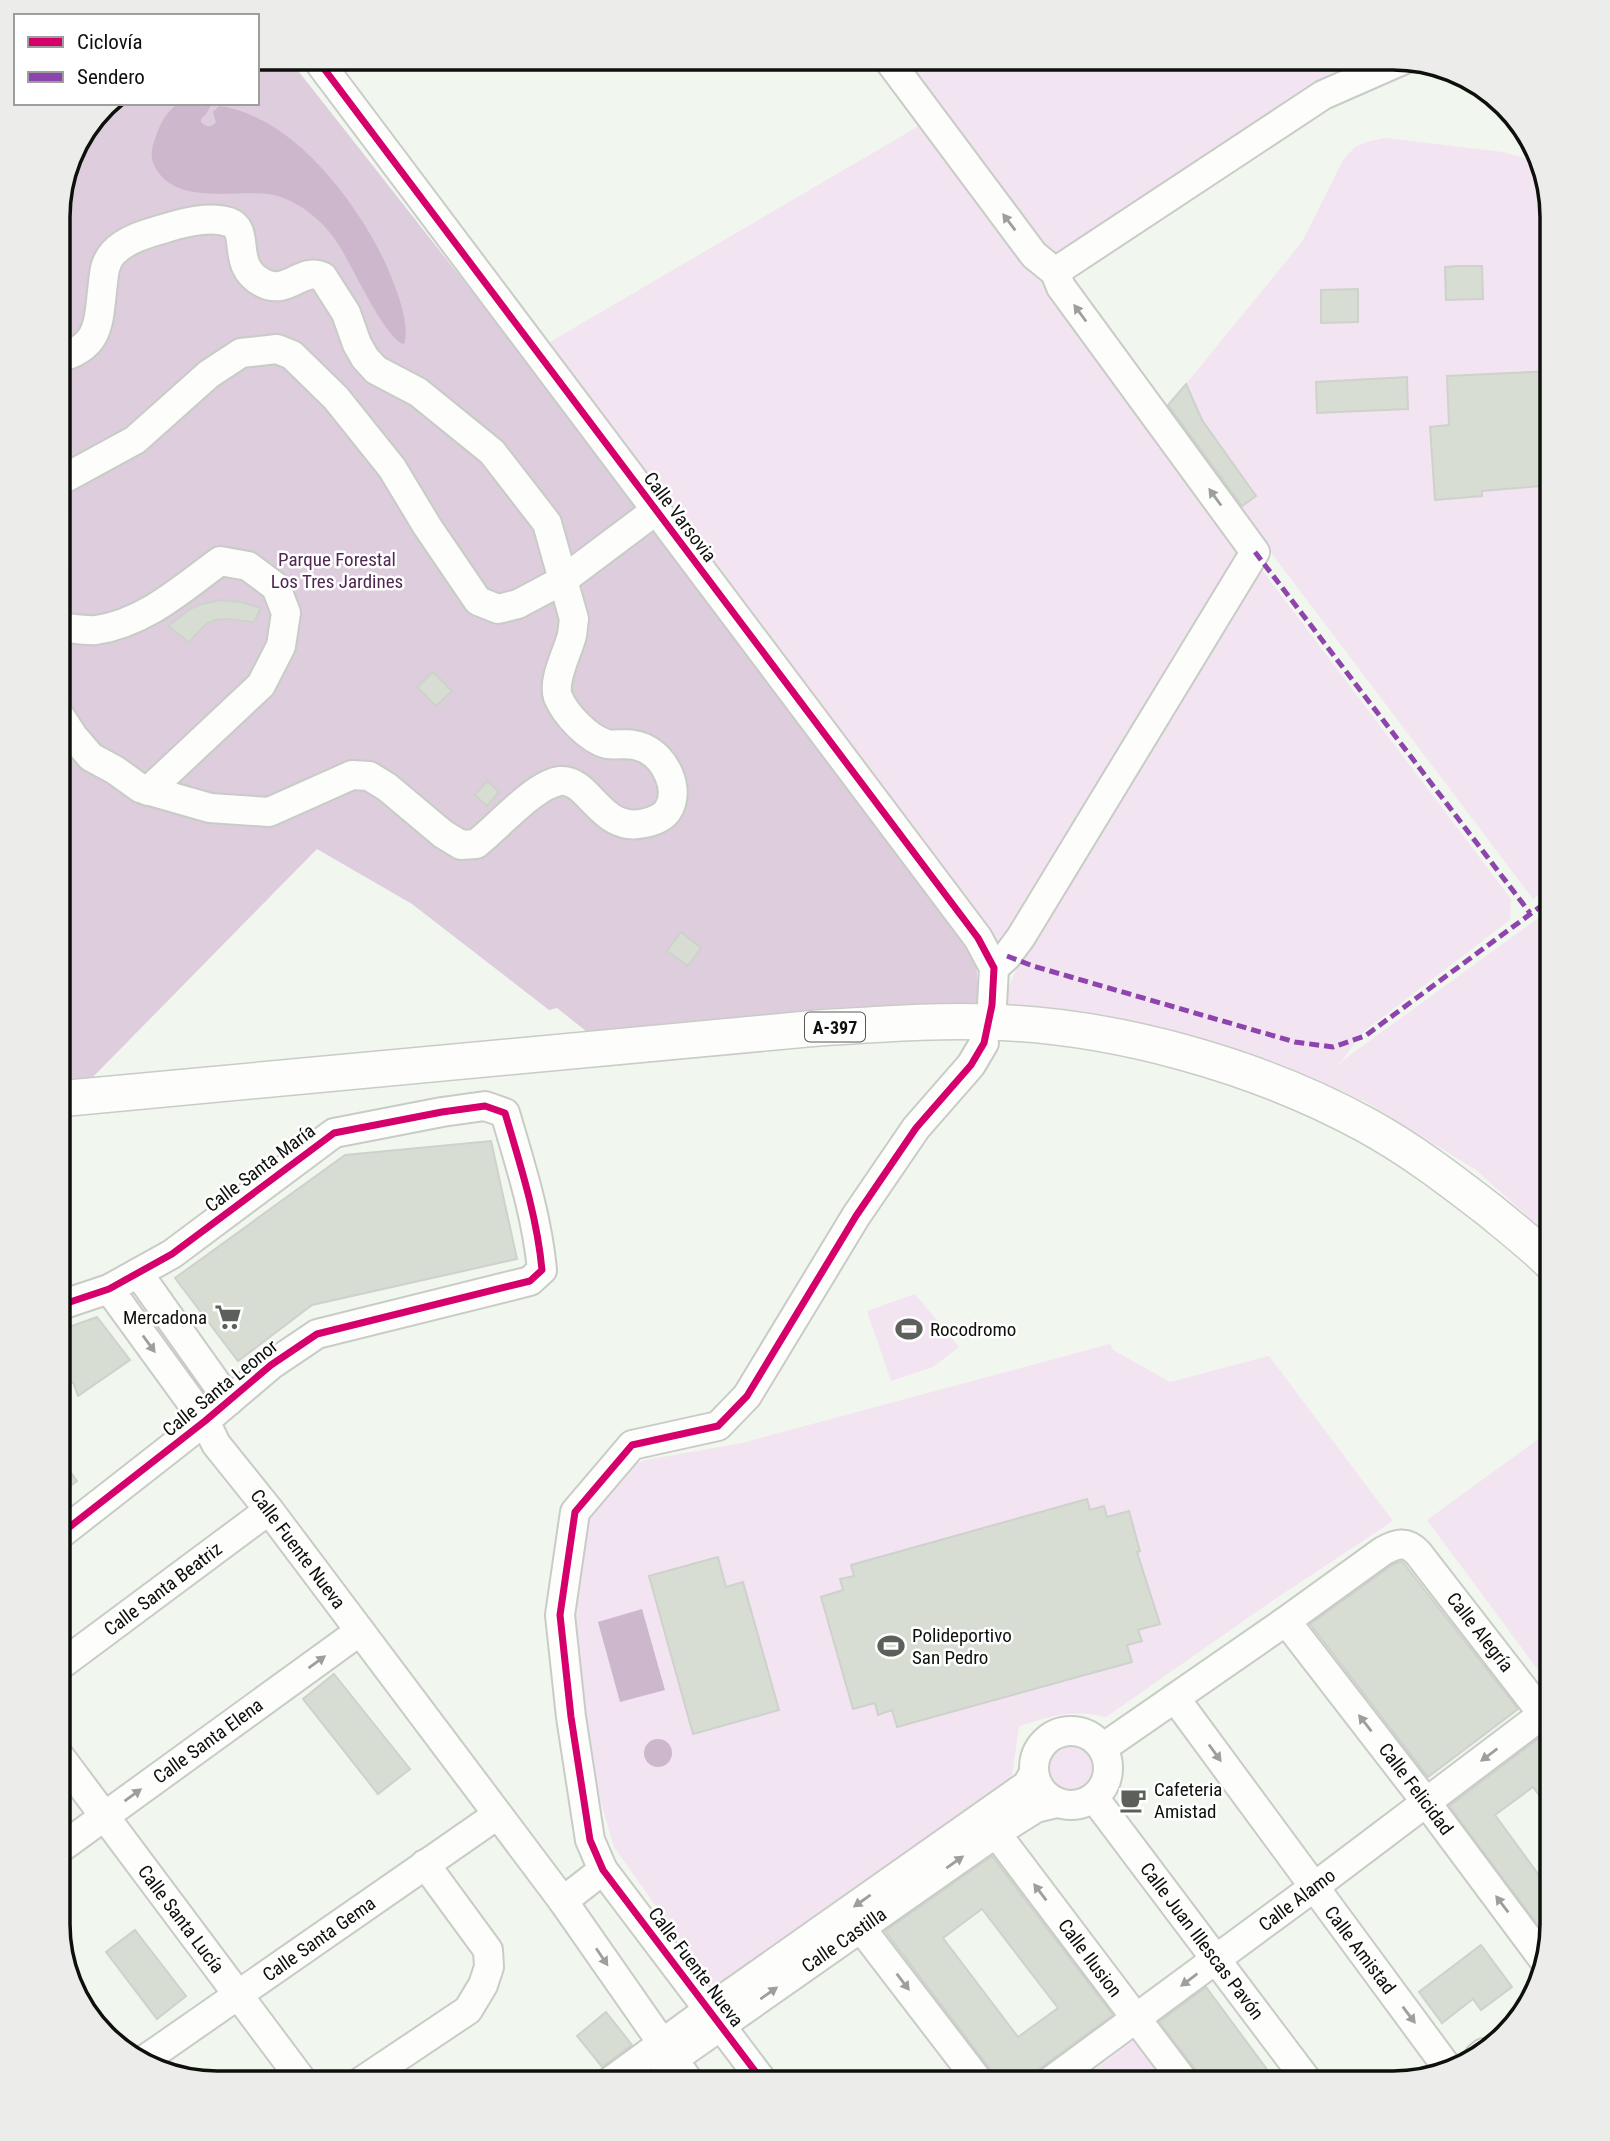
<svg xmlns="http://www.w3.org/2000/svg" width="1610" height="2141" font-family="'Roboto Condensed',sans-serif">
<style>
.green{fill:#f3e4f1}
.forest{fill:#decddc}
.water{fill:#ccb7cc}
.building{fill:#d7ddd2;stroke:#ced2cc;stroke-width:2;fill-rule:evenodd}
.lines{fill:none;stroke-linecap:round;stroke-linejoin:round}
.minor-casing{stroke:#c8ccc6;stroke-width:32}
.major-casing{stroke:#c8ccc6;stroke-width:38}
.minor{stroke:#fdfefc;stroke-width:28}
.major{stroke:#fdfefc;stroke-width:35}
.quiet{stroke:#8e44ad;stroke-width:5;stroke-dasharray:10 5;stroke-linecap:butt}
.cycleway-casing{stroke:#fff;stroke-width:11}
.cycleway{stroke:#d6006c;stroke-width:7}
.oneway{fill:#9d9f9c}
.labels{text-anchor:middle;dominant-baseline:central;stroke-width:5;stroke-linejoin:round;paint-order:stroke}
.shield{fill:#fff;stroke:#565854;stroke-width:2}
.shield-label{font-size:18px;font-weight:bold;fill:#0d100b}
.street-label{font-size:19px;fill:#0d100b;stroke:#fff}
.park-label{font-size:19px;fill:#512752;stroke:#fff}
.poi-label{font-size:19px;fill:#0d100b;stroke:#fff;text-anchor:start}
.rim{fill:none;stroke:#0d100b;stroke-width:3.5}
</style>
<rect width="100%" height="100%" fill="#f1f6ee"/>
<g class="green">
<polygon points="901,58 1391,58 1061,261 1045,253"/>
<polygon points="924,123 1511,899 1510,920 1363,1032 1338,1066 1346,1058 1552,908 1552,1238 1476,1170 1368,1103 1324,1084 1106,1020 1001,1005 1023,954 993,948 673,516 550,342"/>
<polygon points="1385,138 1503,152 1535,161 1552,217 1552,886 1533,899 1257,534 1167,407 1302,242 1343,160 1355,147 1366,142"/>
<polygon points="915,1294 959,1347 933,1367 891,1381 867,1311"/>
<path d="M1110,1344L1113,1350L1170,1382L1269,1356L1393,1521L1272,1601L1106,1717C1069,1709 1054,1716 1019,1726L1012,1776L1007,1785L714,1988L614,1847L598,1792L578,1667L570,1589L573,1535L632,1465L646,1460L742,1443Z"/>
<polygon points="1552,1429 1552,1689 1427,1520"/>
<circle cx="1072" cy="1769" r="26"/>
<polygon points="1133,2041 1165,2083 1077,2083"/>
</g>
<polygon class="forest" points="257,58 288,58 822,736 976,954 979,1012 596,1039 557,1008 549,1010 412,904 317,849 86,1084 58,1089 58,206 74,147 103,110 111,103 257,103"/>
<g class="water">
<path d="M180,103L211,105L206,114L201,119V122C205,127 212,128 216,122L213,112L219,106C299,116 373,221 397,292C402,306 409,330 404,344C386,340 352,266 340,247C335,239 328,229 320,222C307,209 288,197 269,194C236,190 180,204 158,172C151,162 150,153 154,142C159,126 165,111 180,103Z"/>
<polygon points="642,1609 665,1690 620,1702 598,1622"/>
<circle cx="658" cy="1753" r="14"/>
</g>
<g class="building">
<polygon points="1458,266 1482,266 1483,299 1446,300 1445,267"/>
<polygon points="1358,289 1358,322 1321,323 1321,290"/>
<polygon points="1552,371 1552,485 1482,491 1482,496 1435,500 1430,427 1449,425 1447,376"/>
<polygon points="1407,377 1408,409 1317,413 1316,382"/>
<polygon points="1186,384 1202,420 1256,496 1242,506 1168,405"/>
<polygon points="221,600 241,602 261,608 254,622 227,619 216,620 207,623 189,642 168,626 190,609 201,604"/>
<polygon points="433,672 452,691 436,706 417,687"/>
<polygon points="487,781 499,792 487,806 475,795"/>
<polygon points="681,932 701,948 688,966 667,951"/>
<polygon points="491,1141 517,1259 312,1305 238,1361 175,1278 345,1155"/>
<polygon points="97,1317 130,1360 78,1396 73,1382 58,1393 58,1331"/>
<polygon points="58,1455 77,1481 58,1495"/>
<polygon points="1087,1499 1090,1510 1104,1506 1107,1517 1129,1511 1140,1551 1137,1552 1160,1624 1138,1630 1142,1641 1127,1645 1132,1662 897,1727 892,1710 878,1715 875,1703 853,1709 821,1597 843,1590 840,1579 854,1576 851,1565"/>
<polygon points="718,1557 726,1587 743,1582 779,1710 693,1734 649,1576"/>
<polygon points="1402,1561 1518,1709 1428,1777 1310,1624 1392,1565"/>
<polygon points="334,1674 410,1769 378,1794 303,1699"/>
<polygon points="1539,1738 1552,1754 1552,1813 1533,1787 1495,1815 1552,1893 1552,1924 1548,1939 1449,1806"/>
<path d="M992,1856L1113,2015L1038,2070L1033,2076L1032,2083H997L993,2073L885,1931ZM982,1909L1058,2008L1018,2037L943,1938Z"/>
<polygon points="135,1930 186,1996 157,2019 106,1952"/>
<polygon points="1481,1945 1512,1987 1481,2010 1473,1999 1442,2023 1419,1992"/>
<polygon points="1206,1987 1277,2083 1201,2082 1198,2073 1159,2022"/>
<polygon points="606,2012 632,2045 602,2067 577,2036"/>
</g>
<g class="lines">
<g class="minor-casing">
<g id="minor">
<polyline points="316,58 978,938 994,968 992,1005"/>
<polyline points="887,58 1034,255 1055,272 1061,287 1255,552 1021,937 1007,956 994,968"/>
<polyline points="1055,272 1323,95 1405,59"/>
<polyline points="58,482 135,440 209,374 241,353 277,349 292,355 336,398 392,468 427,526 478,601 498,609 518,604 563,580 655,511"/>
<path d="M58,627C70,628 85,631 96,630C145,623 183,588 220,561L248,566L276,587L286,613L281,646L261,685L148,791"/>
<path d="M58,713L73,736L91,757L115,770L140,788L210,808L269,812L352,775L369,776L387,787L443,834L461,845L476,844C497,828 535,784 560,781C590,778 600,834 645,823C654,821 663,818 668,810C681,789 665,757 644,748C629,741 619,746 607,744C588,739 565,714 558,697C552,680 568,652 572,635C573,630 573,624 574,619L547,523L492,452L418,392L376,370L365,358L357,344L346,313L323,277C302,266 288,296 263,283C229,266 252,230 229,222C209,216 185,222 166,228C148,233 126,239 113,253C105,262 104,272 103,283C98,321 102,347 58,358"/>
<polyline points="138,1273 229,1401"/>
<polyline points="109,1289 205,1421 216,1444 269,1510 563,1901 690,2083"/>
<path d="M58,1536L205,1421L271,1365L317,1334L530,1281L542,1270C537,1216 520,1164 505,1113L485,1106L442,1112L334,1133L172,1254L109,1289L58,1306"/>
<polyline points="1286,1621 1426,1802 1543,1959"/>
<polyline points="58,1667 269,1510"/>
<polyline points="1175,1698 1447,2067"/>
<circle cx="1071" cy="1768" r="37"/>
<path d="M1104,1747L1286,1621L1383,1551C1396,1544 1406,1540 1418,1553L1552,1726"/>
<polyline points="58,1754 304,2083"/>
<polyline points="1095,1799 1309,2083"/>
<polyline points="996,1833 1185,2083"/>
<polyline points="58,1850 360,1631"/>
<polyline points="563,1901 603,1870"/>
<polyline points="861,1928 980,2083"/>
<polyline points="1479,2057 1484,2053"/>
<polyline points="140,2063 497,1815"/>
<polyline points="665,2065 996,1833 1036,1808 1057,1803"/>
<polyline points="359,2083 468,2010 483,1985 489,1967 488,1950 425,1864"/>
<polyline points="608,2083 719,2002 1027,1785 1034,1773"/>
<polyline points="764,2083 603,1870 590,1840 571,1717 560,1615 575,1512 632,1445 718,1426 747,1396 856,1216 916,1128 971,1065 984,1043"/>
<polyline points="1048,2083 1314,1887 1543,1714"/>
</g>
</g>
<g class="major-casing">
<path id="major" d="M58,1099L818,1028C874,1025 931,1020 987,1022C1113,1025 1256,1065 1366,1125C1410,1149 1449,1179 1488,1209C1510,1227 1532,1244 1552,1264"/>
</g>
<use href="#minor" class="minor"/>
<use href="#major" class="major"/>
<g class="quiet">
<polyline points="1255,552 1530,913"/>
<polyline points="1007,956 1033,966 1295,1042 1333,1047 1365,1036 1552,898"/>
</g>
<g class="cycleway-casing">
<g id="cycleway">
<polyline points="316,58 978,938 994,968 992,1005 984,1043 971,1065 916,1128 856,1216 747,1396 718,1426 632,1445 575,1512 560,1615 571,1717 590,1840 603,1870 764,2083"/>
<path d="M58,1536L205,1421L271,1365L317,1334L530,1281L542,1270C537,1216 520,1164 505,1113L485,1106L442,1112L334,1133L172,1254L109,1289L58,1306"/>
</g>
</g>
<use href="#cycleway" class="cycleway"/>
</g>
<defs><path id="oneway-solid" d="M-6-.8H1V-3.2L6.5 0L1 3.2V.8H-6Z" transform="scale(1.75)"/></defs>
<g class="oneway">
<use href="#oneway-solid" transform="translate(1009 222) rotate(-127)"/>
<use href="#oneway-solid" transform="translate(1080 313) rotate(-126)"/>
<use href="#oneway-solid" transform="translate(1215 497) rotate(-126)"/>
<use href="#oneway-solid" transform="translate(149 1344) rotate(54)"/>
<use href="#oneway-solid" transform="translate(317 1662) rotate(-36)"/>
<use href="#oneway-solid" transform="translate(1365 1723) rotate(-128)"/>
<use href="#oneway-solid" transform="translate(1215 1753) rotate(54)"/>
<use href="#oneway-solid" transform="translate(1489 1755) rotate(143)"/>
<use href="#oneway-solid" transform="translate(133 1795) rotate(-36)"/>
<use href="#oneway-solid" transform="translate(955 1862) rotate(-35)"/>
<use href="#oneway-solid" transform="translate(1040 1892) rotate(-127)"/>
<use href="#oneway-solid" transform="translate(862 1901) rotate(145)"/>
<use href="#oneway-solid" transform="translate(1502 1904) rotate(-127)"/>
<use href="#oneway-solid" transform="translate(602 1957) rotate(56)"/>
<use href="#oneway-solid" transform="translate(1189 1980) rotate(143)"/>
<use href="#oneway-solid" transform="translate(903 1982) rotate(53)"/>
<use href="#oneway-solid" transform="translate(769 1993) rotate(-35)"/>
<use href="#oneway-solid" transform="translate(1409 2015) rotate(53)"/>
</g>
<defs>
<g id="supermarket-bare" transform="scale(2.1)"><path d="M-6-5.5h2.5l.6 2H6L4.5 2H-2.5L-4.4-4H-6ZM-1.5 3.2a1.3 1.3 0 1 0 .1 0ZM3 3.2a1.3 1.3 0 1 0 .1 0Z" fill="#5d605a" stroke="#fff" stroke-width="2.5" paint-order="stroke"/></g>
<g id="stadium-bare" transform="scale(2.1)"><path d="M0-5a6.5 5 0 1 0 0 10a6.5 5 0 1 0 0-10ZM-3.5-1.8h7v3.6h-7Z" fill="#5d605a" stroke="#fff" stroke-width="2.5" paint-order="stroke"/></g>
<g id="cafe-bare" transform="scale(2.1)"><path d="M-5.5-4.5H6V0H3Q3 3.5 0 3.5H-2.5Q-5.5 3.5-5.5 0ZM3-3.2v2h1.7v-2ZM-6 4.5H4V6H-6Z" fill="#5d605a" stroke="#fff" stroke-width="2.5" paint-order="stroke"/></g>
</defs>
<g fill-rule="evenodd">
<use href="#supermarket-bare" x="228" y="1317"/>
<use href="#stadium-bare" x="909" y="1329"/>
<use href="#stadium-bare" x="891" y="1646"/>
<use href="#cafe-bare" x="1133" y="1800"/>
</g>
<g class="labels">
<rect class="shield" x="805" y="1012.5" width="60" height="29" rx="5"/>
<g class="shield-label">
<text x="835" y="1027">A-397</text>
</g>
<g class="street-label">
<text transform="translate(680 517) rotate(53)">Calle Varsovia</text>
<text transform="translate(260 1168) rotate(-37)">Calle Santa María</text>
<text transform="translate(220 1388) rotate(-39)">Calle Santa Leonor</text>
<text transform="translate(298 1549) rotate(53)">Calle Fuente Nueva</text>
<text transform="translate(163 1589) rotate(-37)">Calle Santa Beatriz</text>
<text transform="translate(1480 1632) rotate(52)">Calle Alegría</text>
<text transform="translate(208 1741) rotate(-36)">Calle Santa Elena</text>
<text transform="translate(1416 1789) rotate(53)">Calle Felicidad</text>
<text transform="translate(1297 1900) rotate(-37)">Calle Alamo</text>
<text transform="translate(181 1919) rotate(53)">Calle Santa Lucía</text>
<text transform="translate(319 1939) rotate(-35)">Calle Santa Gema</text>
<text transform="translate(844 1940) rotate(-35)">Calle Castilla</text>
<text transform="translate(1202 1941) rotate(53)">Calle Juan Illescas Pavón</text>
<text transform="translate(1360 1950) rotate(53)">Calle Amistad</text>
<text transform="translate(1090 1958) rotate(53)">Calle Ilusion</text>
<text transform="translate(696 1967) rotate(53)">Calle Fuente Nueva</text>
</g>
<g class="park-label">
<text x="337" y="559">Parque Forestal<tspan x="337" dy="22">Los Tres Jardines</tspan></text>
</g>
<g class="poi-label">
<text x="207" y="1317" text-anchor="end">Mercadona</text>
<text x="930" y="1329">Rocodromo</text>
<text x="912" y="1635">Polideportivo<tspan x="912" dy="22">San Pedro</tspan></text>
<text x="1154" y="1789">Cafeteria<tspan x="1154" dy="22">Amistad</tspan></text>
</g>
</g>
<path d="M0 0H1610V2141H0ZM217 70H1393A147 147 0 0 1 1540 217V1924A147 147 0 0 1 1393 2071H217A147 147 0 0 1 70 1924V217A147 147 0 0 1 217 70Z" fill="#ececeb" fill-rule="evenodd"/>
<path class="rim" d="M217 70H1393A147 147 0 0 1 1540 217V1924A147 147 0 0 1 1393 2071H217A147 147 0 0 1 70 1924V217A147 147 0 0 1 217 70Z"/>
<rect x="14" y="14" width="245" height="91" fill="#ffffff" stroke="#9e9f9d" stroke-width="2"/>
<rect x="28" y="37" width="35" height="10" fill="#d6006c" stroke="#9e9f9d" stroke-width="2"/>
<text x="77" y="49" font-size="21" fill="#0d100b">Ciclovía</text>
<rect x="28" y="72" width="35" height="10" fill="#8e44ad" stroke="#9e9f9d" stroke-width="2"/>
<text x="77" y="84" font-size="21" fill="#0d100b">Sendero</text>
</svg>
